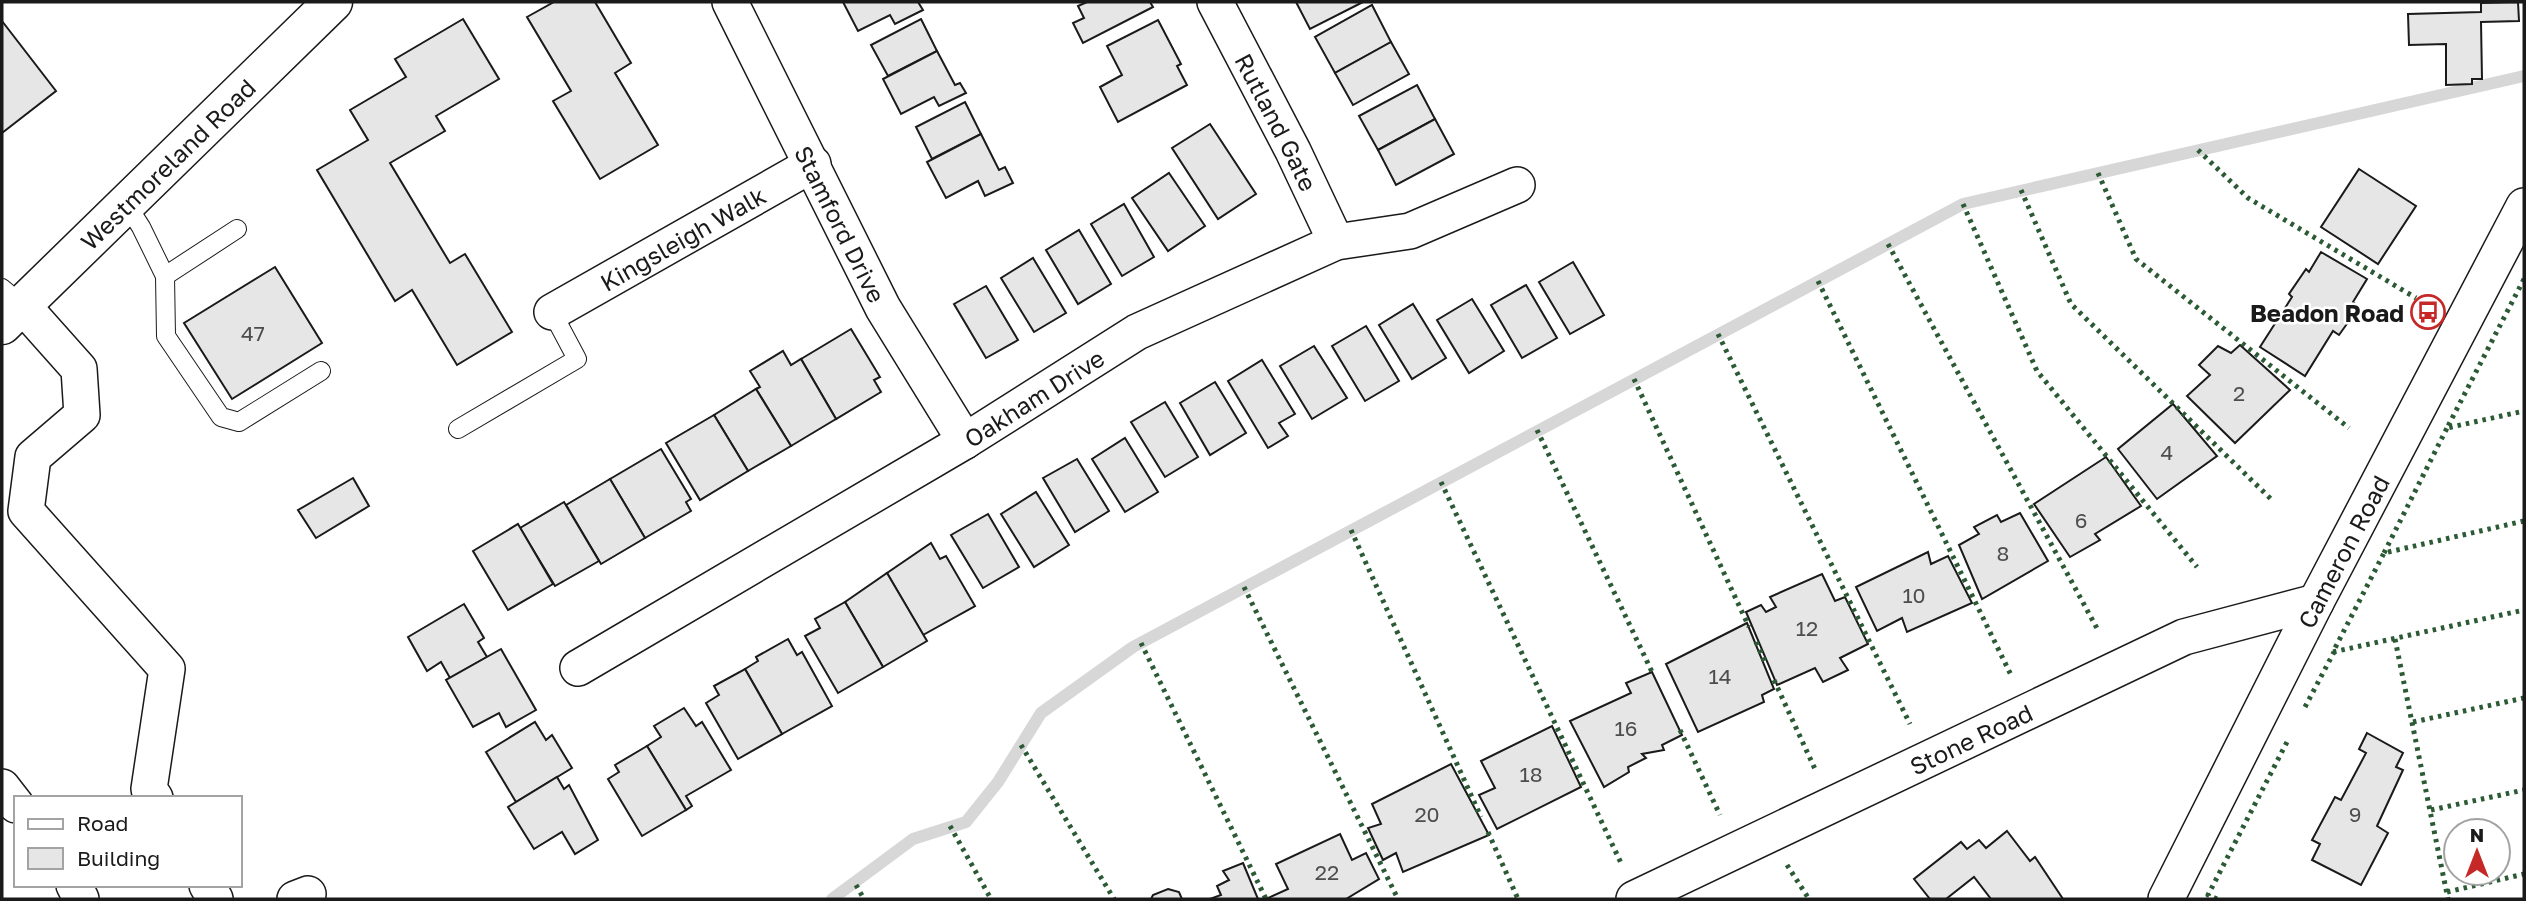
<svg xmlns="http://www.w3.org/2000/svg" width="2526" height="901" font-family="'Golos Text',sans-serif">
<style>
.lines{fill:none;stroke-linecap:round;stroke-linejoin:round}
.stream{stroke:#d7d7d7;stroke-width:12}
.building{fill:#e6e6e6;stroke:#1a1a1a;stroke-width:2}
.service-casing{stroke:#1a1a1a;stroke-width:20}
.minor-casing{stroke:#1a1a1a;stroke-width:38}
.secondary-casing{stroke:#1a1a1a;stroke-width:41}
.service{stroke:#fff;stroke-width:18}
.minor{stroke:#fff;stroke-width:35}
.secondary{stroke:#fff;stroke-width:38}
.hedge{stroke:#2b5a34;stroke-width:5;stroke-dasharray:3.5 5;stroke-linecap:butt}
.labels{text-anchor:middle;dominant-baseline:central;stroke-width:5;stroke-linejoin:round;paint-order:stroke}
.number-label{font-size:21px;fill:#4d4d4d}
.street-label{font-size:24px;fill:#1a1a1a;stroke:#fff}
.poi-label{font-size:24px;font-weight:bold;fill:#1a1a1a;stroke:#fff;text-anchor:end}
</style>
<rect width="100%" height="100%" fill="#fff"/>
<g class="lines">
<polyline class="stream" points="832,899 913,839 966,822 998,782 1041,713 1133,647 1963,204 2524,76"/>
</g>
<g class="building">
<polygon points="554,2 595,2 631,63 615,73 658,145 600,179 553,101 571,91 527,17"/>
<polygon points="843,2 918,2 923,10 895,24 890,15 858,31"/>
<polygon points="1087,2 1150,2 1153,7 1083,43 1073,23 1084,18 1078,6"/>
<polygon points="1296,2 1363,2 1310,29"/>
<polygon points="2518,2 2519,21 2481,22 2482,79 2472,79 2472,84 2446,85 2446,44 2409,45 2408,14 2481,12 2481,3"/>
<polygon points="1372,5 1391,42 1335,73 1315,37"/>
<polygon points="463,19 499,79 436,116 445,131 390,163 450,263 465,254 512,332 457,365 412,290 395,301 317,170 368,140 350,110 406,77 395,59"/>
<polygon points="921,19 937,51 888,76 871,45"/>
<polygon points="1158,20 1181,64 1177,66 1187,85 1118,122 1100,87 1122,75 1107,46"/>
<polygon points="2,21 56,91 2,133"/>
<polygon points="1391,42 1409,74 1353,105 1335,73"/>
<polygon points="937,51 955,85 960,83 966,93 939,106 934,97 901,114 883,79"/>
<polygon points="1417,85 1435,119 1378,150 1359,116"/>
<polygon points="965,102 981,134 932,159 916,127"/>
<polygon points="1435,119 1454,154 1396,185 1378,150"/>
<polygon points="1210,124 1256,194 1218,219 1172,148"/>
<polygon points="981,134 999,170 1005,167 1013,183 985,196 978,181 946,198 927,162"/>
<polygon points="2359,169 2416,206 2378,264 2321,227"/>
<polygon points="1169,173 1205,226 1168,251 1132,198"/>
<polygon points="1124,204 1154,257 1122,276 1091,224"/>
<polygon points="1079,230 1111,284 1078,304 1046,250"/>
<polygon points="2321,252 2367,279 2353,302 2359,307 2339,335 2333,331 2305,376 2260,347 2292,297 2289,294 2306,269 2309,272"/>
<polygon points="1033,258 1066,313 1034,332 1001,278"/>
<polygon points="1573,262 1604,315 1570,334 1539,282"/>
<polygon points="275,267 322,343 232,399 184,323"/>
<polygon points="1526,285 1557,338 1522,358 1491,305"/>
<polygon points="986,286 1018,340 986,358 954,304"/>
<polygon points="1472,299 1504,351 1469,373 1437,320"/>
<polygon points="1413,304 1446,358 1412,379 1379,325"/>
<polygon points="1366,326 1399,381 1365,401 1332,346"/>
<polygon points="851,329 880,377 874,380 881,392 836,419 801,359"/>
<polygon points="2240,345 2290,390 2235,443 2187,396 2210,375 2199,365 2218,346 2231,353"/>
<polygon points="1314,346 1347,398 1312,419 1280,366"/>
<polygon points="783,351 791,365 801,359 836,419 791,446 756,389 760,387 750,371"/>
<polygon points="1262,360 1295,414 1279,423 1288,436 1268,448 1228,381"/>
<polygon points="1215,382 1246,433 1210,455 1180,403"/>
<polygon points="756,389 791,446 748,471 714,415"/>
<polygon points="1165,402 1198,457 1165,477 1131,422"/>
<polygon points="2173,404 2217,456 2157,499 2118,449"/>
<polygon points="714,415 748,471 700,500 666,443"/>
<polygon points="1125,438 1158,492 1125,512 1092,459"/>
<polygon points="661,449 691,499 686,502 691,511 645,538 610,479"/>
<polygon points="2106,457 2141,506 2095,534 2100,540 2070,557 2034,504"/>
<polygon points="1077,459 1109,511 1075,532 1043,478"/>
<polygon points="353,478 369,506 316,538 298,510"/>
<polygon points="610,479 645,538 601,564 566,505"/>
<polygon points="1036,492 1069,545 1034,567 1001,514"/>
<polygon points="564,502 599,561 555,586 520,528"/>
<polygon points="2020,513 2048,561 1982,599 1959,545 1979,534 1974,527 1997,515 2001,522"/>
<polygon points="988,514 1019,567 983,588 951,535"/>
<polygon points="518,524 553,584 508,610 473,551"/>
<polygon points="931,543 940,559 946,556 975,606 923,635 887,573"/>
<polygon points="1928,552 1931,564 1948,556 1972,603 1907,632 1902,618 1877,631 1856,587"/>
<polygon points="887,573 927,641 883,667 845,602"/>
<polygon points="1822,574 1835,601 1845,597 1868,644 1840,658 1848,670 1823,682 1815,668 1777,685 1746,612 1761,605 1766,612 1776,607 1770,597"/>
<polygon points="845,602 883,667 838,693 805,636 820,628 815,619"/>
<polygon points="464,604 484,638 478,642 487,657 450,678 441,662 427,671 408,637"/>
<polygon points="1747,623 1774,689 1762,695 1764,702 1698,732 1666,664"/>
<polygon points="788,639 797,655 802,652 832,706 782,734 745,669 758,661 756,657"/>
<polygon points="501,649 536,710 506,727 499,713 473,727 446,680"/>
<polygon points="745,669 782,734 738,759 706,703 719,695 714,686"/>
<polygon points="1652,672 1682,735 1662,745 1664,750 1642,754 1646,758 1628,767 1629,772 1604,787 1570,721 1631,693 1626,683"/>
<polygon points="684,708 696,726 702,722 731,770 686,796 692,806 686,810 647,746 661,737 654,726"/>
<polygon points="535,722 546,740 552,735 572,768 516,802 486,752"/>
<polygon points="1552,726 1581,787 1497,829 1479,795 1495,788 1481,761"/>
<polygon points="2367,733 2403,753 2396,767 2403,770 2377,826 2388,833 2361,885 2312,860 2320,844 2312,840 2335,797 2341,800 2366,753 2359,749"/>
<polygon points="647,746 686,810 642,836 608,779 619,772 615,765"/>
<polygon points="1451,764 1489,835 1403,872 1396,853 1383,860 1368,828 1381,824 1372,804"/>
<polygon points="557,777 564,789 569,785 598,840 575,854 562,832 534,849 508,807"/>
<polygon points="2007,831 2030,861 2035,857 2063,899 1991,899 1974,877 1946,899 1930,899 1914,879 1961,842 1967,849 1979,840 1986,848"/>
<polygon points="1340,834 1352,860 1366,853 1379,879 1346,899 1266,899 1288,889 1276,864"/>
<polygon points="1243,863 1258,899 1210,899 1221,895 1217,886 1229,880 1223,871"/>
<polygon points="1168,889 1179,892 1182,899 1151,899 1153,895"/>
</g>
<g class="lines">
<g class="service-casing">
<g id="service">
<polyline points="125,202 141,227 165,276 166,336 221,417 239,422 321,371"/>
<polyline points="165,276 237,229"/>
<polyline points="2,288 22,305"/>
<polyline points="458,429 577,359 552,312"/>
</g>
</g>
<g class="minor-casing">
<g id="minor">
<path id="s1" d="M730,2L883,308L965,441"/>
<path id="s2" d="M1215,2L1293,151L1336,242"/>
<polyline points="22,305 79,369 82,415 33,457 26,511 167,669 149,789 155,798"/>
<path id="s3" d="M552,312L813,164"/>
<path id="s4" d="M578,668L965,441L1137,332L1336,242L1410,231L1517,185"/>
<polyline points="2,787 16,805"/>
<polyline points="74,885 81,899"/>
<polyline points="207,885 215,899"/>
<polyline points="295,899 308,894"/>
<path id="s5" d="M1634,899L2184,637L2316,602"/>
<path id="s6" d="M2166,899L2316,602L2524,206"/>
</g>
</g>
<g class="secondary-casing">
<g id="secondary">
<path id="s7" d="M2,325L333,2"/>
</g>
</g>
<use href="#service" class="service"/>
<use href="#minor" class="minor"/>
<use href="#secondary" class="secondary"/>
<g class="hedge">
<polyline points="2198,150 2248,198 2416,298"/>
<polyline points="2098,173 2136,259 2349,428"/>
<polyline points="2021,190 2071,304 2274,502"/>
<polyline points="1963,204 2037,371 2197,567"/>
<polyline points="1888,244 2099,632"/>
<polyline points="2524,279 2447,428 2524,411"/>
<polyline points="1818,281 2011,675"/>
<polyline points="1718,334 1910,724"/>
<polyline points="1634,379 1749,627"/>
<polyline points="1537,430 1653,674"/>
<polyline points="1441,482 1621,863"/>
<polyline points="2524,521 2384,553 2333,652 2524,610"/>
<polyline points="1351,530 1481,817"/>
<polyline points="2384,553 2447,428"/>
<polyline points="1244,587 1398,899"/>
<polyline points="2395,639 2448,899"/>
<polyline points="1756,642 1765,662"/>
<polyline points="1141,643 1266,899"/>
<polyline points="1774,680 1815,769"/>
<polyline points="2305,707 2334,652"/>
<polyline points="2413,722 2524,698"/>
<polyline points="1680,730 1720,815"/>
<polyline points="1021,745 1114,899"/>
<polyline points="2431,810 2524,790"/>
<polyline points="950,826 991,899"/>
<polyline points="1488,832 1518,899"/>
<polyline points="1787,865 1809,899"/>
<polyline points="856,885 864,899"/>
<polyline points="2447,892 2524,874"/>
<polyline points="2217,899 2208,895 2288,740"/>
</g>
</g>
<defs>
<g id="bus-ring" transform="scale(1.75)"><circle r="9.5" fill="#fff" stroke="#c62828" stroke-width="1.5"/><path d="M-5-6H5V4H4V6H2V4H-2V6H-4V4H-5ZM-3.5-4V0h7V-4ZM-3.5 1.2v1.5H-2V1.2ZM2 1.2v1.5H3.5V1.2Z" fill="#c62828"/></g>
</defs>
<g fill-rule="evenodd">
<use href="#bus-ring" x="2428" y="312"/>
</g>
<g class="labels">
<g class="number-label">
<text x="253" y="333">47</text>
<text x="2239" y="393">2</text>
<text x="2167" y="452">4</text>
<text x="2081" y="520">6</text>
<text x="2003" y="553">8</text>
<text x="1914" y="595">10</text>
<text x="1807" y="628">12</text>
<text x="1720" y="676">14</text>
<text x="1626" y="728">16</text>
<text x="1531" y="774">18</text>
<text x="1427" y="814">20</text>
<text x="2355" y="814">9</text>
<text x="1327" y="872">22</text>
</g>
<g class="street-label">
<text stroke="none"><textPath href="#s2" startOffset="135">Rutland Gate</textPath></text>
<text stroke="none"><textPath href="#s7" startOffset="231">Westmoreland Road</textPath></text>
<text stroke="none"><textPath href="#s1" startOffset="248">Stamford Drive</textPath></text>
<text stroke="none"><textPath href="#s3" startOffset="150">Kingsleigh Walk</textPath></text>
<text stroke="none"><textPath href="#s4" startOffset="530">Oakham Drive</textPath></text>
<text stroke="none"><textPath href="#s6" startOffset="390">Cameron Road</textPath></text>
<text stroke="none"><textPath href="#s5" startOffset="373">Stone Road</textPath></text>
</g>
<g class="poi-label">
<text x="2404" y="312">Beadon Road</text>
</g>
</g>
<rect width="2526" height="901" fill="none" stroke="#1a1a1a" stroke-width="7"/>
<rect x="14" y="796" width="228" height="91" fill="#ffffff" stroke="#a3a3a3" stroke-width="2"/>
<rect x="28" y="819" width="35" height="10" fill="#ffffff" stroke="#a3a3a3" stroke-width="2"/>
<text x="77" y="831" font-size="21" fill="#1a1a1a">Road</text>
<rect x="28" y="848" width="35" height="21" fill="#e6e6e6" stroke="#a3a3a3" stroke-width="2"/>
<text x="77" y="866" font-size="21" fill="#1a1a1a">Building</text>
<g transform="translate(2477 852)"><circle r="33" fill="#ffffff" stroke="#a3a3a3" stroke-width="2"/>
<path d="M0-5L12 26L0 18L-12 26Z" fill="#c62828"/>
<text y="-10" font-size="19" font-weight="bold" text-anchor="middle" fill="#1a1a1a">N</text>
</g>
</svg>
